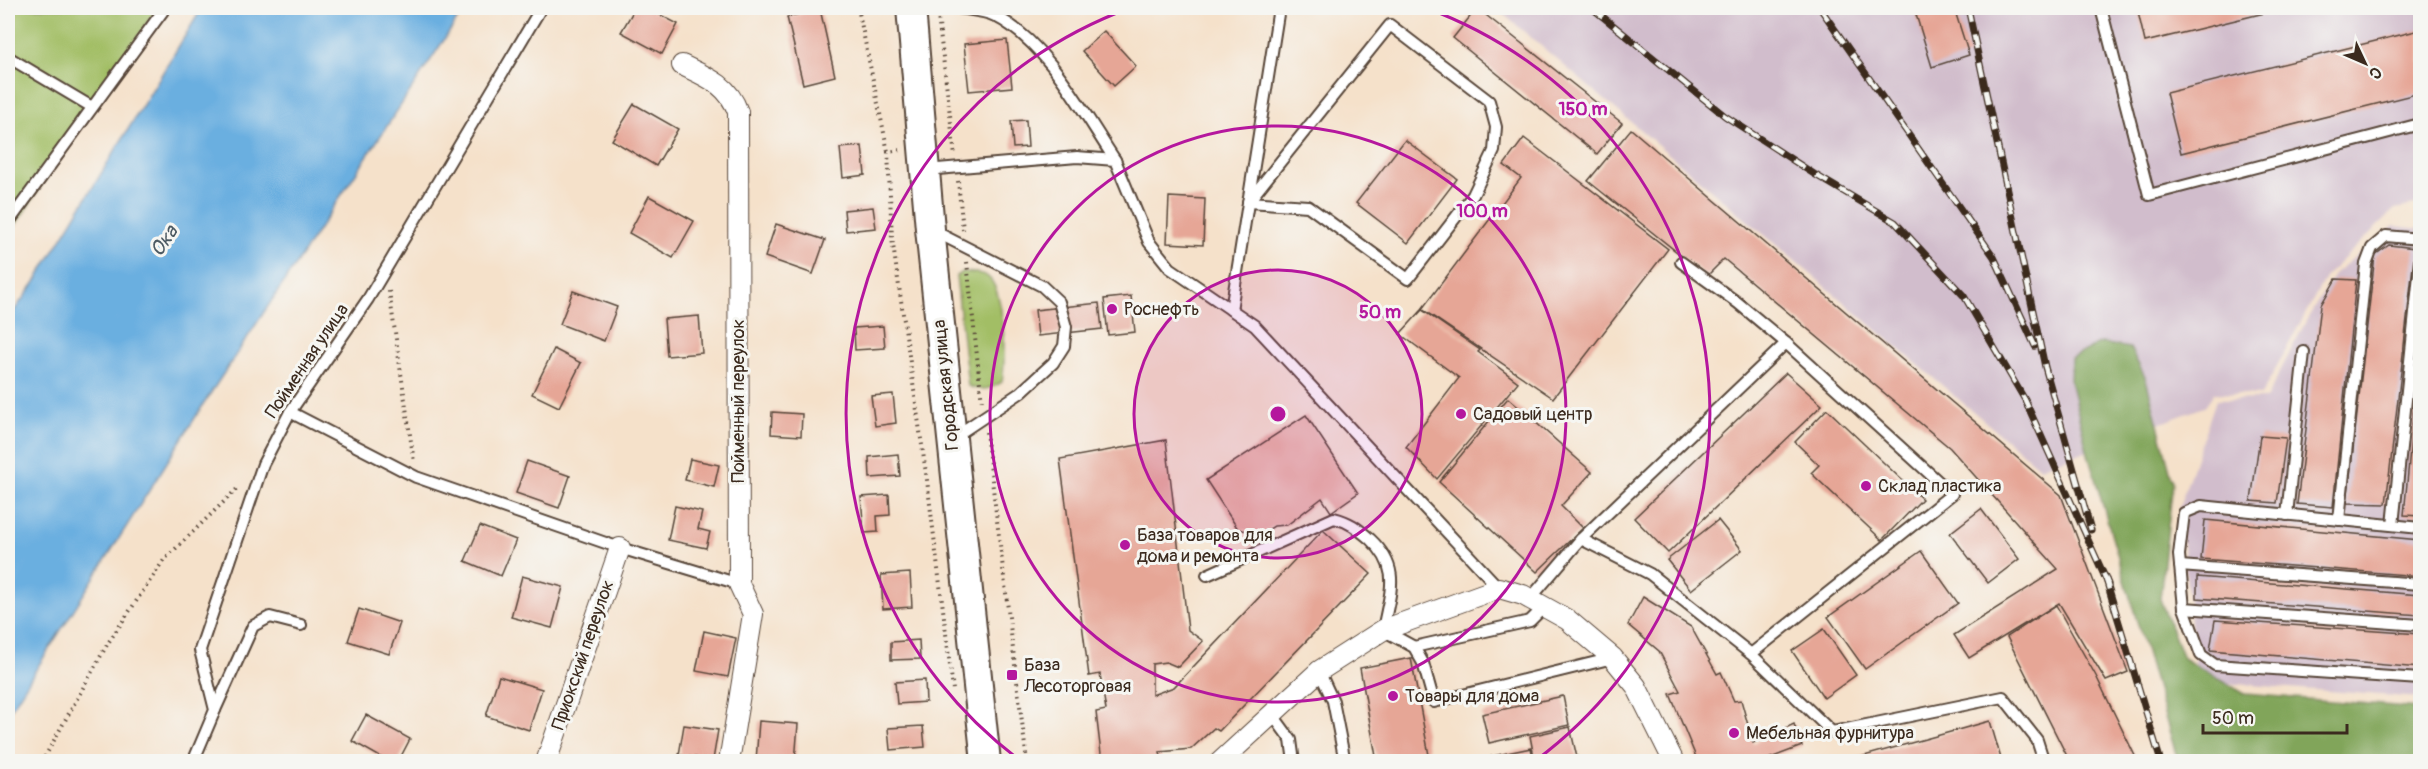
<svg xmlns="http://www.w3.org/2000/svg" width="2428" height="769" font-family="Pangolin,sans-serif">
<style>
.industrial{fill:#d1bdcc}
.green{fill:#a2be65;stroke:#6e7442;stroke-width:1.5}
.forest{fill:#81a55a;stroke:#5e683c;stroke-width:1.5}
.water{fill:#6aafe0;stroke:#526c7f;stroke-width:1.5}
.building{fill:#e6a696}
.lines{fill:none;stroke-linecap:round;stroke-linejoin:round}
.lane-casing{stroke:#574538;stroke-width:14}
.street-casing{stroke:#574538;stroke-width:22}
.secondary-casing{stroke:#574538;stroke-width:32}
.path{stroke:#574538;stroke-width:4;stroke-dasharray:1.5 4.5;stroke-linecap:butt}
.lane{stroke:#fff;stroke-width:10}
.street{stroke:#fff;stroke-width:20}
.secondary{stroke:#fff;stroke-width:28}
.rail-casing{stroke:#3b2a1e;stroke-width:7}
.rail{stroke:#f6f6f2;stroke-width:4.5;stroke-dasharray:14;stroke-linecap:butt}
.ring{fill:none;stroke:#b5179e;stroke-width:3}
.poi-dot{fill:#b5179e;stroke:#f6f6f2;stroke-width:2}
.labels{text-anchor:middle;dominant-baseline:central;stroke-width:6;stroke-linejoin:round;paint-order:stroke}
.poi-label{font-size:18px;fill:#3b2a1e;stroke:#f6f6f2;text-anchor:start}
.street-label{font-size:18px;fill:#3b2a1e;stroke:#f6f6f2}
.water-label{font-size:20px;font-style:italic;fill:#4b5962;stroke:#f6f6f2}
.centre{fill:#b5179e;stroke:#f6f6f2;stroke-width:3}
.ring-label{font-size:18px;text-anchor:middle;font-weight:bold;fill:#b5179e;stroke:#f6f6f2;stroke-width:6;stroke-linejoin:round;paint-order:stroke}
</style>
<rect width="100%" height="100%" fill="#f6f6f2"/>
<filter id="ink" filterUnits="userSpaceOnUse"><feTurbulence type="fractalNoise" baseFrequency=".0167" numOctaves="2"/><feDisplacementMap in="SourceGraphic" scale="12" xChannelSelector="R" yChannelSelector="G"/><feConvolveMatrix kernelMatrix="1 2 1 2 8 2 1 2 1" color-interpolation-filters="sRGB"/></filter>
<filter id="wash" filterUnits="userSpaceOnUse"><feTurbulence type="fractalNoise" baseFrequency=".008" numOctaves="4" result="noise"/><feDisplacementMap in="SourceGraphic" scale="24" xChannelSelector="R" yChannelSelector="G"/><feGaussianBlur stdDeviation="1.35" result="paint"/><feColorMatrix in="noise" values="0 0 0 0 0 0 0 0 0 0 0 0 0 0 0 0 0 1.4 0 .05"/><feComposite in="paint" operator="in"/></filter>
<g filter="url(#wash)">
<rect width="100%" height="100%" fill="#f5e1ca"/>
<g class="industrial">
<polygon points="1496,8 2420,8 2420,204 2395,209 2326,276 2261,395 2214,393 2204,407 2040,468"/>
<polygon points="2394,226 2420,229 2420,698 2197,681 2179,507 2216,400 2266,399 2306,321 2335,273"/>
</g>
<g class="green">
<polygon points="8,8 157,8 8,237"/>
<path d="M963,272C972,273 984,272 990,279C1005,296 1006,360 1002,382C990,389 981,392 968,386L956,276Z"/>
</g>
<polygon class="forest" points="2101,343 2130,348 2146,379 2173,482 2160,599 2183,658 2245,694 2420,708 2420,761 2178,761 2089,458 2070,380 2071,358"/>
<polygon class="water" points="202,8 465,8 212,391 8,714 8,319 35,282"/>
<g id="blocks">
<g class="building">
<polygon points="635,8 647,8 678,24 662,54 621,32"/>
<polygon points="1477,8 1622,123 1597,154 1453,38"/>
<polygon points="1914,8 1954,8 1969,55 1932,67"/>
<polygon points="2137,8 2285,8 2145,42"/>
<polygon points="820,9 835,76 803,84 787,17"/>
<polygon points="2420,30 2420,93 2181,153 2166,93"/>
<polygon points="1104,31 1136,66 1114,86 1082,51"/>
<polygon points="1007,40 1012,87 969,91 964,44"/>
<polygon points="634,104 678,129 656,166 612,140"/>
<polygon points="1026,120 1028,147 1013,148 1011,121"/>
<polygon points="1631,129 2061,495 2128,672 2106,681 2059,603 1969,658 1954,635 2058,569 1950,448 1724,259 1707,276 1588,181"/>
<polygon points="1524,138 1668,249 1553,398 1422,309 1521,178 1504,165"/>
<polygon points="1405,140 1457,179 1408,243 1356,203"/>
<polygon points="862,146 865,175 843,178 840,148"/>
<polygon points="649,196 694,221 673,258 629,233"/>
<polygon points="1169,197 1205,199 1203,245 1167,243"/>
<polygon points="873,207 876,228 846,231 844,210"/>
<polygon points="776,224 825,240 813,274 765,257"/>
<polygon points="2389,245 2415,248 2386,504 2347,503 2375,255"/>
<polygon points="2336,279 2356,280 2333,507 2297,504 2321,305"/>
<polygon points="573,291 617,307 604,341 560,324"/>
<polygon points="1131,296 1135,332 1108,335 1104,299"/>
<polygon points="1099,303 1102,329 1038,336 1035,310"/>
<polygon points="1422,310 1480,350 1478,352 1518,382 1437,479 1406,447 1459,378 1400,334"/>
<polygon points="699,316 702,353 667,356 664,319"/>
<polygon points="883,326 885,348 855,350 854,328"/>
<polygon points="554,349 581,363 559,407 532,394"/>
<polygon points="2419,354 2420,354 2420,516 2404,515"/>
<polygon points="1786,373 1822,405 1668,553 1634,518"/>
<polygon points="893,394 896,423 875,426 871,396"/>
<polygon points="1508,398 1592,472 1561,506 1583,528 1537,572 1439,482"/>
<polygon points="1827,409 1922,499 1882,540 1811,473 1819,465 1795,442"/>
<polygon points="772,412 802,414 801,436 771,434"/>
<polygon points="1306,415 1358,493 1331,512 1322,498 1287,525 1274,526 1261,534 1238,529 1206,480"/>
<polygon points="2260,436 2286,438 2277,503 2251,501"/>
<polygon points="1166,440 1188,630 1203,641 1178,667 1166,662 1152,664 1152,695 1174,687 1323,530 1371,574 1219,731 1214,728 1191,749 1160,752 1162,762 1102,762 1096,712 1106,710 1100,674 1089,676 1060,459"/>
<polygon points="898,454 900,476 870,478 869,457"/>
<polygon points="690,459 719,465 714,487 685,480"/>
<polygon points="527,461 570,476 559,508 516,493"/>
<polygon points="889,495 890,515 877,516 878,532 864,533 861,497"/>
<polygon points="675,506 702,512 698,529 710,532 706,548 668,540"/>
<polygon points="1981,509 2019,559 1988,583 1950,533"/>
<polygon points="1718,520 1742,550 1691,590 1667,560"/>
<polygon points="2205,520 2420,540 2420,576 2201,559"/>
<polygon points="480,526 516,540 501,576 465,561"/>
<polygon points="1921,551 1958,603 1865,669 1828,617"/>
<polygon points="910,573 912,607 883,609 881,575"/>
<polygon points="522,576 563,587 552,628 511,617"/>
<polygon points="2197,577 2420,595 2420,615 2197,598"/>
<polygon points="1643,597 1691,627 1717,674 1721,672 1734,701 1741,700 1753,743 1794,724 1802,746 1760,762 1698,762 1670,694 1680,691 1659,651 1628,625"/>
<polygon points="2056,605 2096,676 2138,762 2070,762 2007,637"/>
<polygon points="359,609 400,623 389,654 348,641"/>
<polygon points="2215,620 2420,634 2420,668 2210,650"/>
<polygon points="1824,629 1856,675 1824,698 1792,651"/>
<polygon points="704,631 736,638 728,677 696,671"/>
<polygon points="919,640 920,659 891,660 891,642"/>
<polygon points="1411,658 1429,755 1377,762 1360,668"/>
<polygon points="499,676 542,689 529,730 486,716"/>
<polygon points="925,680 926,702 897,704 895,682"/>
<polygon points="1563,696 1569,725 1489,743 1482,714"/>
<polygon points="366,715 410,739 398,762 389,762 352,741"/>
<polygon points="759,721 798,724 795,762 756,761"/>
<polygon points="1990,721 2002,762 1846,762 1846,761"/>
<polygon points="684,725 718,730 713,760 679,755"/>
<polygon points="923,726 925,747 890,750 888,728"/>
<polygon points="1570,727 1578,762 1535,762 1530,736"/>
<polygon points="1531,748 1534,762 1489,762 1488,757"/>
</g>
</g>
</g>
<g filter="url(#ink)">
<use href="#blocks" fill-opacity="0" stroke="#574538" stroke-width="1.5"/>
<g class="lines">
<g class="lane-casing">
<g id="lane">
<path d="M959,8C970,10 985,11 995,16C1047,42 1083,112 1115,160"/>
<polyline points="2101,8 2149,195 2420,124"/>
<polygon points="1390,25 1489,101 1496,127 1494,151 1473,195 1408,279 1308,206 1248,202"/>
<polyline points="8,57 92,107"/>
<polyline points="926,170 1077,157 1115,160 1149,242 1170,268 1255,326 1499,588"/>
<polyline points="8,223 165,8"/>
<polyline points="932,230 1042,286 1059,302 1066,327 1064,346 1053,363 1020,393 954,437"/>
<polyline points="1681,262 1738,303 1786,343"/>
<polyline points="1231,310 1279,8"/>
<polyline points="290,412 416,477 620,548 739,584"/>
<polyline points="2287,515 2304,352"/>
<polyline points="2339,520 2366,264 2372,248 2386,236 2420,239"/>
<polyline points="2393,525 2420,265"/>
<polyline points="2420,528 2201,506 2184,513 2179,555 2184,608 2201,655 2215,665 2420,679"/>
<polyline points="1581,539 1650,574 1751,654 1832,732 2003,697 2037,740 2044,762"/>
<polyline points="2180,566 2420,584"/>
<path d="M1207,575L1334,518C1350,522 1357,528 1370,539C1402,569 1390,591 1383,630L1414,647L1423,663L1434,702L1613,658"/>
<polyline points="1530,599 1581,539 1786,343 1952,494 1751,654"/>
<polyline points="2184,608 2420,625"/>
<polyline points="1414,647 1530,621 1544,607"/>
<polyline points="1319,671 1333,701 1345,762"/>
<polyline points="215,710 253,626 270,617 301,625"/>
<polyline points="1272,714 1291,740 1294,762"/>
<polyline points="193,762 215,710 200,650 263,464 290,412 368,299 541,8"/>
</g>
</g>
<g class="street-casing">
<g id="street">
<path d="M682,65C707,77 728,84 738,112L739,584L753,614L729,762"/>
<polyline points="546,762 620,548"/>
<polyline points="1220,762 1319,671 1383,630 1499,588 1523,595 1568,620 1613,658 1636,686 1674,762"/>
</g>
</g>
<g class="secondary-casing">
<polyline id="secondary" points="911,8 930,229 986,762"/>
</g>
<g class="path">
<polyline points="858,8 888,152"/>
<polyline points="937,8 955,156"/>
<polyline points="900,150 888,152 892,238 927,480 953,690"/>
<polyline points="958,181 963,230"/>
<polyline points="967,262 982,403"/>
<polyline points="389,291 414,462"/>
<polyline points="986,432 1027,762"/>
<polyline points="42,762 108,643 164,560 239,487"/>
</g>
<use href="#lane" class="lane"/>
<use href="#street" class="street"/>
<use href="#secondary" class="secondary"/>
<g class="rail-casing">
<g id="rail">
<polyline points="1592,8 1725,116 1814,174 1895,222 1964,296 2025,400 2108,584"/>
<polyline points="1820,8 1994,257 2035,346"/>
<polyline points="1968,8 2045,367 2091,530"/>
<polyline points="2105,576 2161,762"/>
</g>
</g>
<use href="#rail" class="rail"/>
</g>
</g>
<circle cx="1278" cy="414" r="144" fill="#b5179e" fill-opacity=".12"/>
<g class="ring">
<circle cx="1278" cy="414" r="144"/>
<circle cx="1278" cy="414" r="288"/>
<path d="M1021 761A432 432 0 0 1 1130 8M1426 8A432 432 0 0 1 1535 761"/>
</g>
<g class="poi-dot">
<circle cx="1112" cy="309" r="6"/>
<circle cx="1461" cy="414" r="6"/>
<circle cx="1866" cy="486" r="6"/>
<circle cx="1125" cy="545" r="6"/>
<rect x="1006" y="669" width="12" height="12" rx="3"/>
<circle cx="1393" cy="696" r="6"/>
<circle cx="1734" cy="733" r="6"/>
</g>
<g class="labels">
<g class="poi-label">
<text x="1124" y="309">Роснефть</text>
<text x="1473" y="414">Садовый центр</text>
<text x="1878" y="486">Склад пластика</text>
<text x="1137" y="535">База товаров для<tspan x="1137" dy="21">дома и ремонта</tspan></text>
<text x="1024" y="665">База<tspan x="1024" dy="21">Лесоторговая</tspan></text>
<text x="1405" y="696">Товары для дома</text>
<text x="1746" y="733">Мебельная фурнитура</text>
</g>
<g class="street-label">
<text transform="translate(307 361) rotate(-56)">Пойменная улица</text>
<text transform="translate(946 385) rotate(-96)">Городская улица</text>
<text transform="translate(738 401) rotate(-90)">Пойменный переулок</text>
<text transform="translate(583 655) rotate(-71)">Приокский переулок</text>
</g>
<g class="water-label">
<text transform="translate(164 241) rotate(-56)">Ока</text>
</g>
</g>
<circle cx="1278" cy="414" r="9" class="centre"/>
<g class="ring-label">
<text x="1583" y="115">150 m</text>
<text x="1482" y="217">100 m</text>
<text x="1380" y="318">50 m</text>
</g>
<rect width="2428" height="769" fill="none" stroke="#f6f6f2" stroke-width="30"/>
<g transform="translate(2365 63) rotate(134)" stroke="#f6f6f2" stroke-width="4.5" paint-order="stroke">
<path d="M0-4.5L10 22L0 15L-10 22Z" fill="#3b2a1e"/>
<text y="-9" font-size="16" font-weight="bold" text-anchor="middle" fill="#3b2a1e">С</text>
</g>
<path d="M2203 724v9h144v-9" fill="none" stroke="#3b2a1e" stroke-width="3"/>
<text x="2212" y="724" font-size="18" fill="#3b2a1e" stroke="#f6f6f2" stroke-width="4.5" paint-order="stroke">50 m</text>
</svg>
